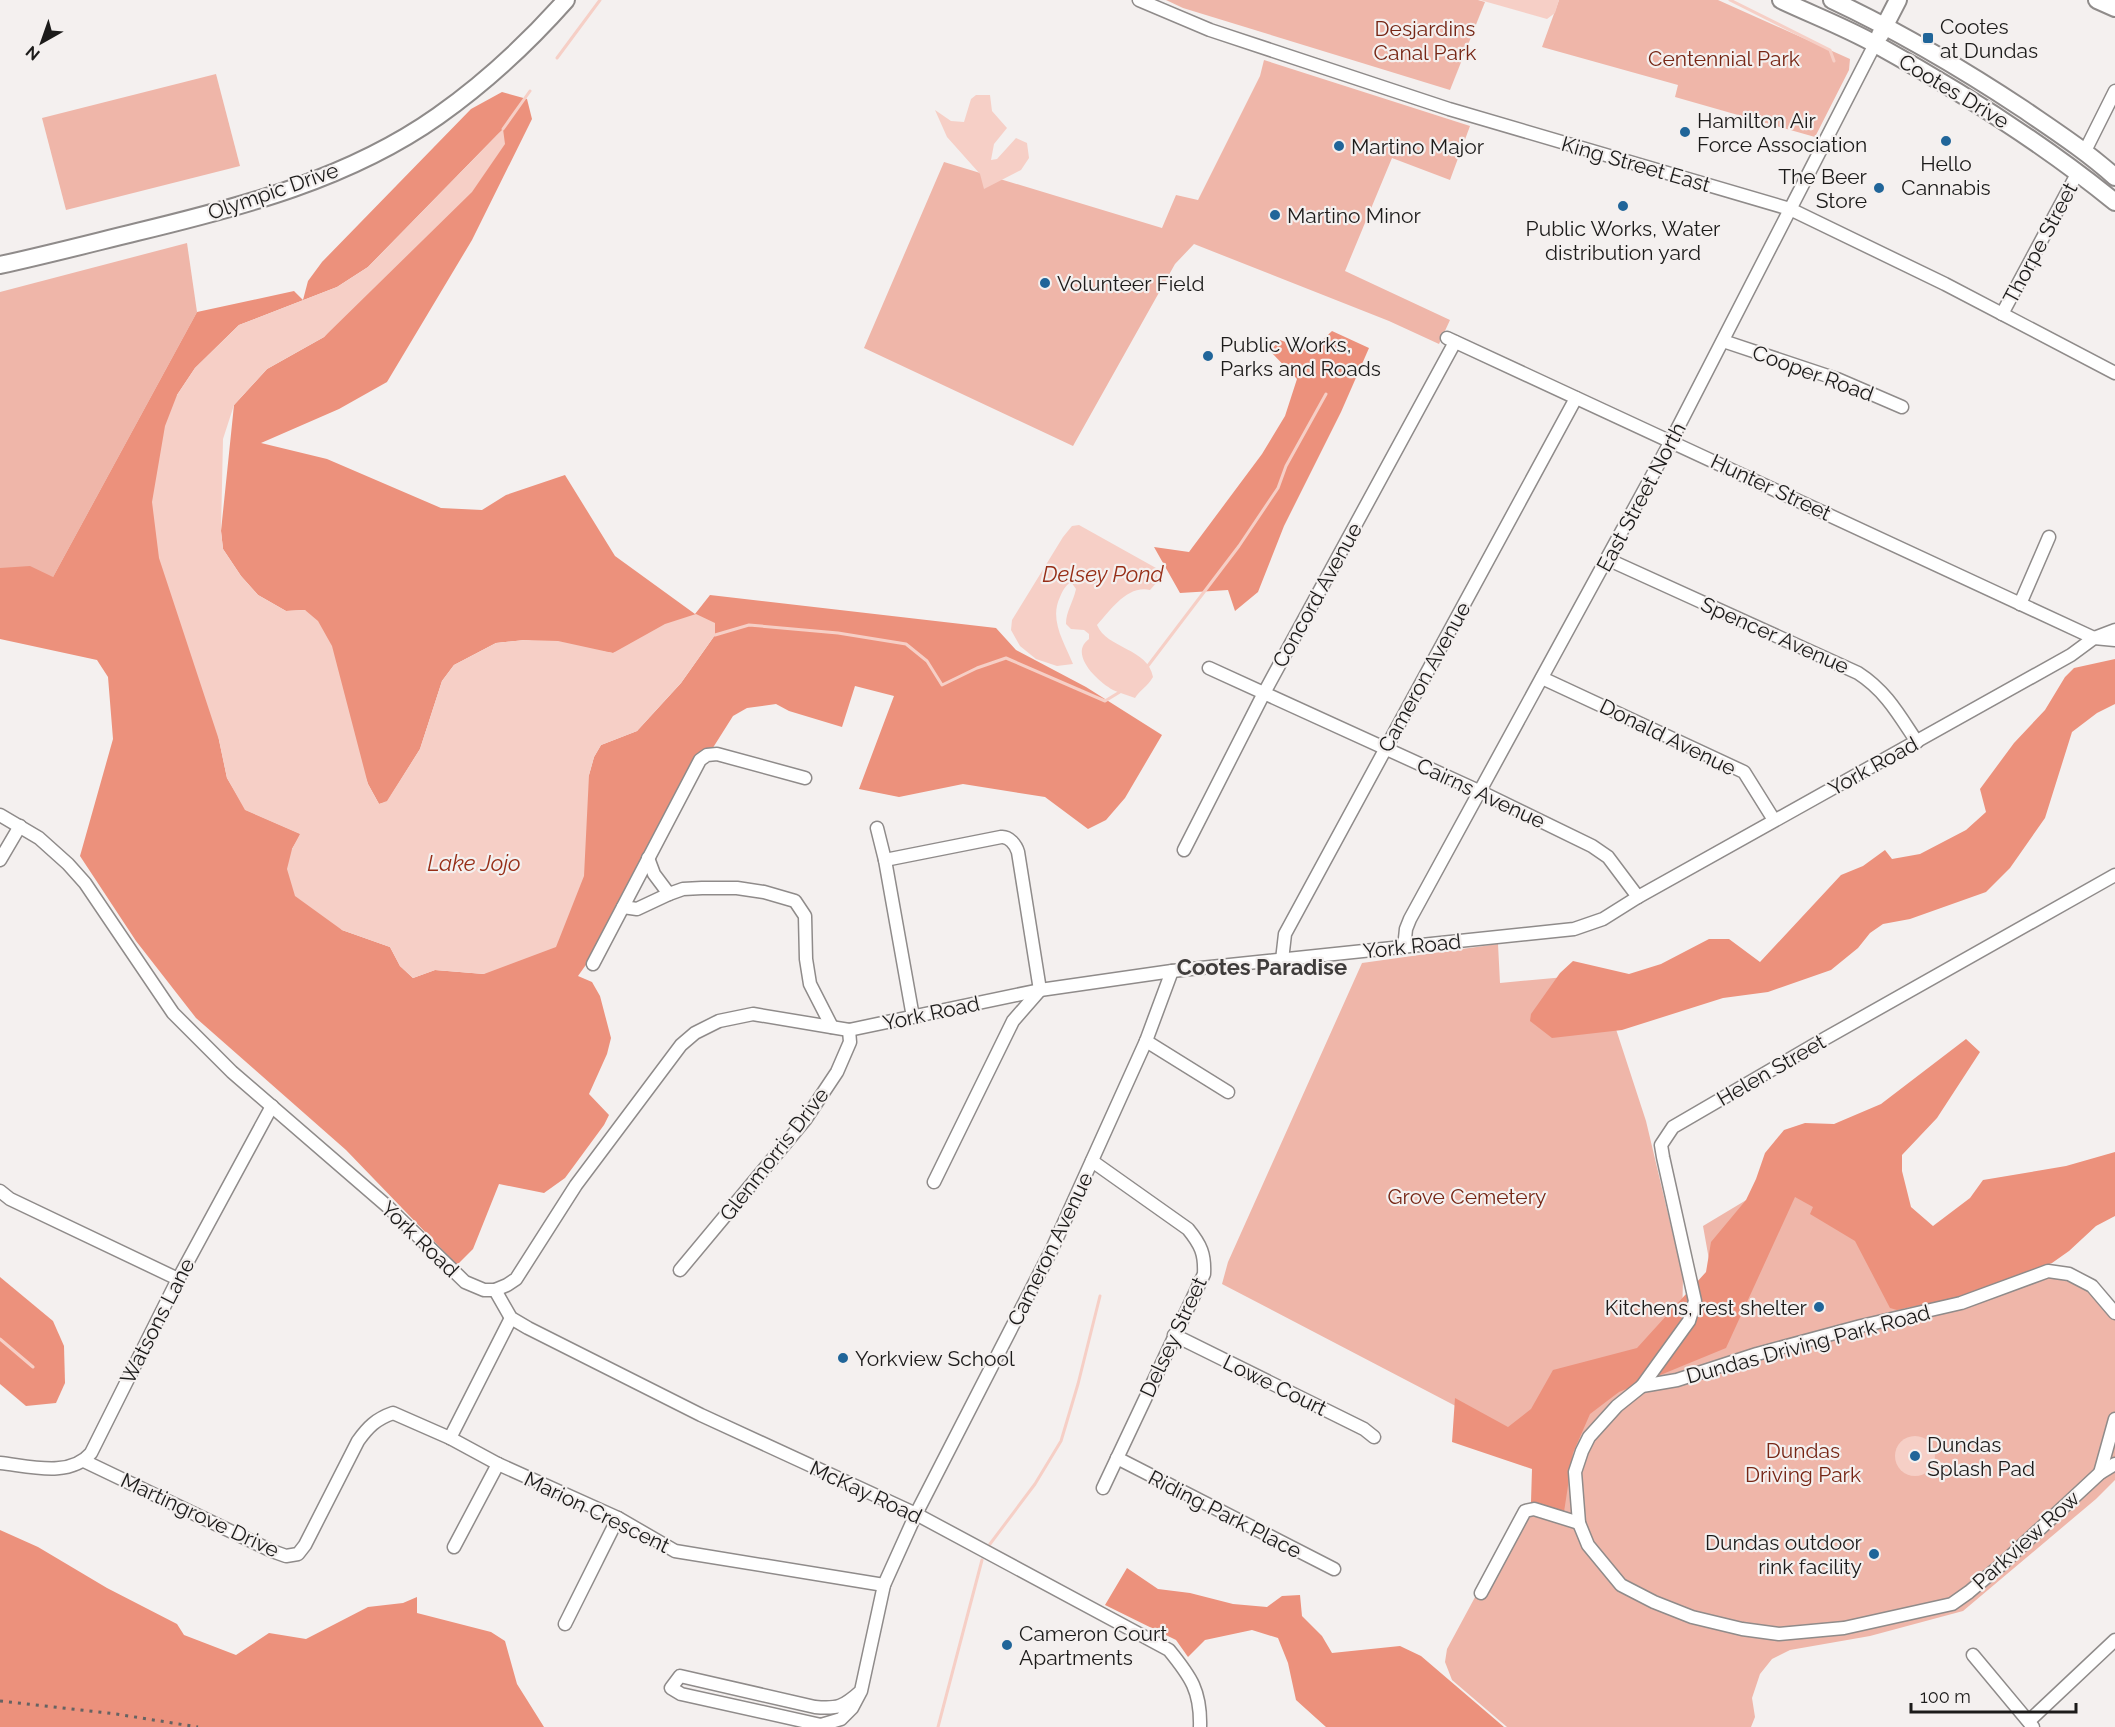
<svg xmlns="http://www.w3.org/2000/svg" width="2115" height="1727" font-family="Raleway,sans-serif">
<style>
.green{fill:#efb6a9}
.forest{fill:#ec917c;fill-rule:evenodd}
.water{fill:#f6cfc6}
.lines{fill:none;stroke-linecap:round;stroke-linejoin:round}
.stream{stroke:#f6cfc6;stroke-width:3}
.minor-casing{stroke:#8f8b8a;stroke-width:15}
.major-casing{stroke:#8f8b8a;stroke-width:20}
.minor{stroke:#fff;stroke-width:12}
.major{stroke:#fff;stroke-width:16}
.rail{stroke:#656362;stroke-width:3;stroke-dasharray:3 6;stroke-linecap:butt}
.poi-dot{fill:#206599;stroke:#f4f0ef;stroke-width:2}
.labels{text-anchor:middle;dominant-baseline:central;stroke-width:4.5;stroke-linejoin:round;paint-order:stroke}
.poi-label{font-size:21px;fill:#1c1b1a;stroke:#f4f0ef;text-anchor:start}
.park-label{font-size:21px;fill:#762615;stroke:#f4f0ef}
.street-label{font-size:21px;fill:#1c1b1a;stroke:#f4f0ef}
.water-label{font-size:22px;font-style:italic;fill:#972e17;stroke:#f4f0ef}
.neighbourhood-label{font-size:22px;font-weight:bold;fill:#3f3c3b;stroke:#f4f0ef}
</style>
<rect width="100%" height="100%" fill="#f4f0ef"/>
<g class="green">
<polygon points="1166,0 1478,0 1485,2 1450,90 1183,8"/>
<polygon points="1559,0 1718,0 1850,59 1849,70 1815,137 1675,97 1678,85 1542,47"/>
<polygon points="1264,60 1470,126 1450,180 1392,158 1345,271 1450,320 1439,344 1389,321 1194,244 1175,264 1073,446 864,348 944,162 1162,228 1176,195 1198,200 1260,76"/>
<polygon points="216,74 240,166 66,210 42,118"/>
<polygon points="187,243 197,312 53,577 0,639 0,292"/>
<polygon points="1498,944 1500,983 1598,974 1646,1121 1683,1277 1682,1324 1713,1282 1703,1226 1851,1137 1904,1309 2050,1270 2081,1272 2115,1307 2115,1480 2096,1499 1963,1611 1870,1636 1790,1650 1772,1659 1760,1674 1752,1698 1755,1717 1751,1727 1507,1727 1452,1680 1445,1662 1447,1649 1521,1512 1535,1508 1557,1480 1515,1437 1222,1284 1228,1262 1362,963"/>
</g>
<g class="forest">
<path d="M502,92L527,99L532,119L472,240L387,382L339,409L261,443L327,459L441,508L482,510L506,495L565,475L615,556L695,614L710,595L996,628L1016,650L1086,687L1162,735L1125,798L1106,820L1088,829L1045,797L963,784L899,797L859,789L894,696L855,686L842,727L789,711L776,704L747,708L733,716L709,754L617,921L578,976L592,982L600,996L611,1038L607,1054L589,1094L609,1115L604,1125L565,1178L544,1193L499,1184L473,1249L457,1265L346,1150L196,1018L136,941L80,856L113,739L108,677L97,660L0,639V568L30,566L53,577L197,312L294,291L303,300L308,281L322,262L471,109ZM503,129L324,337L267,369L234,405L221,531L223,549L241,576L258,595L286,611L305,610L368,784L379,804L387,802L420,749L442,681L454,665L496,643L525,640L613,653L715,623V635L681,683L637,731L601,745L594,757L589,775L484,974L435,970L413,978L400,966L390,947L342,930L292,849L301,834L246,810L227,778L219,740L177,395L195,368L239,325L337,287L368,267Z"/>
<polygon points="1332,331 1369,348 1341,412 1284,526 1258,592 1235,611 1228,590 1180,593 1154,547 1189,552 1262,454 1285,416 1297,379 1270,351 1280,340 1311,351"/>
<polygon points="2115,659 2115,704 2097,713 2072,732 2045,818 2010,868 1986,892 1910,919 1883,924 1870,933 1858,948 1831,970 1768,992 1723,998 1622,1030 1552,1038 1530,1021 1531,1014 1560,973 1573,961 1629,974 1661,964 1709,939 1729,939 1760,962 1841,875 1863,866 1885,850 1892,859 1920,854 1966,830 1986,812 1980,789 2014,743 2045,710 2065,677 2074,668"/>
<polygon points="1966,1039 1980,1052 1937,1118 1902,1155 1902,1171 1911,1207 1933,1226 1970,1198 1983,1180 2066,1166 2115,1152 2115,1216 2096,1226 2069,1251 2052,1263 1961,1297 1897,1310 1890,1308 1855,1241 1810,1214 1813,1207 1795,1197 1726,1348 1619,1392 1590,1414 1573,1453 1564,1512 1531,1502 1532,1469 1452,1442 1455,1398 1508,1427 1531,1409 1553,1370 1637,1348 1706,1272 1711,1242 1746,1200 1756,1179 1765,1153 1784,1130 1805,1123 1834,1124 1881,1104"/>
<polygon points="0,1277 53,1321 64,1346 65,1383 56,1403 26,1406 0,1384"/>
<polygon points="0,1530 38,1547 107,1588 177,1624 184,1635 236,1655 269,1633 306,1639 368,1607 403,1603 417,1597 417,1613 491,1632 505,1641 517,1684 544,1727 0,1727"/>
<polygon points="1127,1568 1158,1589 1190,1593 1233,1604 1267,1607 1282,1596 1300,1595 1302,1616 1322,1636 1332,1653 1400,1646 1421,1656 1504,1727 1326,1727 1296,1700 1288,1663 1278,1638 1252,1630 1205,1640 1188,1657 1176,1640 1105,1605"/>
</g>
<g class="water">
<polygon points="1480,0 1559,0 1555,13 1547,19"/>
<polygon points="976,95 990,95 992,111 1007,128 994,144 991,160 997,159 1016,138 1027,143 1029,158 1021,170 984,189 980,174 947,137 935,110 951,121 964,122 971,99"/>
<polygon points="503,129 505,144 472,192 324,337 267,369 234,405 223,439 221,531 223,549 241,576 258,595 286,611 305,610 318,621 332,646 368,784 379,804 387,801 420,749 442,681 454,665 496,643 525,640 558,641 613,653 665,624 696,614 715,623 715,635 681,683 637,731 601,745 594,757 589,775 584,876 556,947 484,974 435,970 413,978 400,966 390,947 342,930 295,896 287,869 292,849 300,834 245,810 227,778 219,740 159,558 152,502 165,426 177,395 195,368 239,325 337,287 368,267"/>
<path d="M1079,525L1156,568L1158,581L1150,590C1127,585 1111,610 1097,625C1107,649 1148,648 1153,677C1147,687 1140,690 1135,698C1128,695 1119,693 1113,690C1098,682 1068,654 1089,639V634L1084,630L1071,629L1066,624C1066,611 1073,603 1076,589L1071,582C1065,586 1063,590 1060,597C1049,620 1064,642 1073,664L1057,666L1036,659L1020,646L1011,630L1012,620L1063,537L1072,526Z"/>
<circle cx="1915" cy="1456" r="20"/>
</g>
<g class="lines">
<g class="stream">
<polyline points="1730,0 1830,50 1834,61"/>
<polyline points="557,58 600,0"/>
<polyline points="503,129 530,91"/>
<polyline points="715,635 749,625 838,633 906,644 927,661 942,685 977,668 1006,658 1105,701 1123,690"/>
<polyline points="1147,667 1239,546 1278,488 1286,466 1326,394"/>
<polyline points="0,1339 33,1367"/>
<polyline points="990,1544 1035,1484 1061,1441 1078,1384 1100,1296"/>
<polyline points="938,1727 982,1560"/>
</g>
<g class="minor-casing">
<g id="minor">
<polyline points="1139,0 1210,30 1449,109 1790,209 1945,284 2115,373"/>
<polyline points="2085,151 2115,91"/>
<polyline points="2002,314 2078,172"/>
<polyline points="1447,338 2094,638 2115,640"/>
<polyline points="1723,341 1837,379 1902,407"/>
<path d="M1607,559L1858,673C1886,691 1899,715 1917,742"/>
<polyline points="2020,604 2049,537"/>
<polyline points="1209,668 1481,792 1592,846 1608,857 1638,897"/>
<polyline points="1542,678 1744,772 1774,820"/>
<polyline points="0,815 39,838 68,864 85,883 173,1013 232,1072 387,1206 465,1282 484,1290 495,1290 507,1285 516,1279 576,1185 681,1045 695,1033 719,1021 753,1014 849,1030 1040,990 1172,971 1574,929 1603,919 1638,897 2071,655 2094,638 2115,630"/>
<polyline points="877,828 885,860 913,1017"/>
<polyline points="1184,850 1264,693 1455,342"/>
<polyline points="648,858 654,874 669,894"/>
<polyline points="0,860 20,826"/>
<path d="M885,860L1001,837C1009,836 1016,845 1018,852L1040,990L1013,1021L934,1182"/>
<polyline points="623,907 637,909 669,894 683,889 702,888 737,888 764,892 795,901 805,916 806,959 810,984 832,1027"/>
<polyline points="1404,948 1406,929 1410,919 1671,441 1875,44"/>
<polyline points="1282,960 1285,934 1576,398"/>
<polyline points="593,964 700,760 707,755 717,754 805,778"/>
<polyline points="1146,1041 1228,1092"/>
<path d="M1092,1161L1188,1229C1201,1245 1205,1254 1204,1274L1103,1488"/>
<polyline points="0,1191 10,1199 178,1279"/>
<polyline points="680,1270 805,1120 837,1072 850,1042 849,1030"/>
<path d="M495,1290L511,1318L528,1328L701,1415L916,1514L1169,1650C1191,1677 1201,1691 1200,1727"/>
<polyline points="2115,1313 2092,1286 2069,1274 2048,1271 1961,1303 1861,1326 1757,1354 1677,1380 1642,1386 1617,1406 1589,1437 1582,1451 1575,1472 1579,1523 1588,1545 1621,1585 1654,1602 1692,1617 1742,1629 1779,1634 1844,1628 1952,1604 1969,1592 2001,1565 2100,1473 2115,1464"/>
<polyline points="1174,1335 1364,1429 1374,1437"/>
<polyline points="1642,1386 1689,1321 1695,1301 1663,1157 1661,1145 1673,1127 1826,1038 2115,875"/>
<polyline points="450,1438 511,1318"/>
<polyline points="1117,1458 1334,1569"/>
<path d="M84,1461L272,1551L286,1556L298,1554L305,1545L358,1441C368,1427 376,1419 393,1413L450,1438L498,1464L618,1518L675,1551L884,1585"/>
<path d="M0,1463C29,1466 70,1478 91,1453L175,1285L272,1106"/>
<polyline points="2100,1473 2115,1419"/>
<polyline points="454,1547 498,1464"/>
<polyline points="1481,1593 1525,1511 1534,1509 1579,1523"/>
<polyline points="565,1624 618,1518"/>
<polyline points="1973,1655 2033,1727"/>
<path d="M861,1691C843,1707 838,1709 815,1707L680,1676L671,1688L681,1694L821,1725L841,1719L852,1708L861,1691L884,1585L916,1514L1052,1249L1146,1041L1172,971"/>
<polyline points="2029,1721 2115,1640"/>
</g>
</g>
<g class="major-casing">
<g id="major">
<path d="M1781,0C1813,15 1847,28 1877,45C1960,91 2041,142 2115,202"/>
<path d="M1832,0C1898,31 1961,68 2023,109C2055,131 2086,151 2115,177"/>
<polyline points="2097,0 2115,8"/>
<polyline points="1880,35 1898,0"/>
<path d="M0,265C46,255 92,243 137,232C241,207 349,179 438,116C486,82 527,44 566,0"/>
</g>
</g>
<use href="#minor" class="minor"/>
<use href="#major" class="major"/>
<polyline class="rail" points="0,1701 116,1714 198,1727"/>
</g>
<g class="poi-dot">
<rect x="1922" y="32" width="12" height="12" rx="3"/>
<circle cx="1685" cy="132" r="6"/>
<circle cx="1946" cy="141" r="6"/>
<circle cx="1339" cy="146" r="6"/>
<circle cx="1879" cy="188" r="6"/>
<circle cx="1623" cy="206" r="6"/>
<circle cx="1275" cy="215" r="6"/>
<circle cx="1045" cy="283" r="6"/>
<circle cx="1208" cy="356" r="6"/>
<circle cx="1819" cy="1307" r="6"/>
<circle cx="843" cy="1358" r="6"/>
<circle cx="1915" cy="1456" r="6"/>
<circle cx="1874" cy="1554" r="6"/>
<circle cx="1007" cy="1645" r="6"/>
</g>
<g class="labels">
<g class="poi-label">
<text x="1940" y="26">Cootes<tspan x="1940" dy="24">at Dundas</tspan></text>
<text x="1697" y="120">Hamilton Air<tspan x="1697" dy="24">Force Association</tspan></text>
<text x="1351" y="146">Martino Major</text>
<text x="1946" y="163" text-anchor="middle">Hello<tspan x="1946" dy="24">Cannabis</tspan></text>
<text x="1867" y="176" text-anchor="end">The Beer<tspan x="1867" dy="24">Store</tspan></text>
<text x="1287" y="215">Martino Minor</text>
<text x="1623" y="228" text-anchor="middle">Public Works, Water<tspan x="1623" dy="24">distribution yard</tspan></text>
<text x="1057" y="283">Volunteer Field</text>
<text x="1220" y="344">Public Works,<tspan x="1220" dy="24">Parks and Roads</tspan></text>
<text x="1807" y="1307" text-anchor="end">Kitchens, rest shelter</text>
<text x="855" y="1358">Yorkview School</text>
<text x="1927" y="1444">Dundas<tspan x="1927" dy="24">Splash Pad</tspan></text>
<text x="1862" y="1542" text-anchor="end">Dundas outdoor<tspan x="1862" dy="24">rink facility</tspan></text>
<text x="1019" y="1633">Cameron Court<tspan x="1019" dy="24">Apartments</tspan></text>
</g>
<g class="park-label">
<text x="1425" y="28">Desjardins<tspan x="1425" dy="24">Canal Park</tspan></text>
<text x="1724" y="58">Centennial Park</text>
<text x="1467" y="1196">Grove Cemetery</text>
<text x="1803" y="1450">Dundas<tspan x="1803" dy="24">Driving Park</tspan></text>
</g>
<g class="street-label">
<text transform="translate(1954 91) rotate(31)">Cootes Drive</text>
<text transform="translate(1636 164) rotate(16)">King Street East</text>
<text transform="translate(273 191) rotate(-19)">Olympic Drive</text>
<text transform="translate(2040 243) rotate(-62)">Thorpe Street</text>
<text transform="translate(1813 373) rotate(20)">Cooper Road</text>
<text transform="translate(1771 487) rotate(25)">Hunter Street</text>
<text transform="translate(1641 497) rotate(-62)">East Street North</text>
<text transform="translate(1317 595) rotate(-61)">Concord Avenue</text>
<text transform="translate(1775 635) rotate(24)">Spencer Avenue</text>
<text transform="translate(1424 677) rotate(-61)">Cameron Avenue</text>
<text transform="translate(1668 737) rotate(26)">Donald Avenue</text>
<text transform="translate(1873 766) rotate(-29)">York Road</text>
<text transform="translate(1481 793) rotate(25)">Cairns Avenue</text>
<text transform="translate(1412 946) rotate(-6)">York Road</text>
<text transform="translate(931 1013) rotate(-12)">York Road</text>
<text transform="translate(1771 1070) rotate(-30)">Helen Street</text>
<text transform="translate(774 1154) rotate(-52)">Glenmorris Drive</text>
<text transform="translate(420 1239) rotate(44)">York Road</text>
<text transform="translate(1050 1249) rotate(-64)">Cameron Avenue</text>
<text transform="translate(157 1321) rotate(-63)">Watsons Lane</text>
<text transform="translate(1173 1337) rotate(-65)">Delsey Street</text>
<text transform="translate(1808 1344) rotate(-15)">Dundas Driving Park Road</text>
<text transform="translate(1275 1385) rotate(26)">Lowe Court</text>
<text transform="translate(866 1492) rotate(25)">McKay Road</text>
<text transform="translate(597 1512) rotate(26)">Marion Crescent</text>
<text transform="translate(1225 1514) rotate(27)">Riding Park Place</text>
<text transform="translate(200 1515) rotate(25)">Martingrove Drive</text>
<text transform="translate(2026 1540) rotate(-42)">Parkview Row</text>
</g>
<g class="water-label">
<text x="1103" y="574">Delsey Pond</text>
<text x="474" y="863">Lake Jojo</text>
</g>
<g class="neighbourhood-label">
<text x="1262" y="967">Cootes Paradise</text>
</g>
</g>
<g transform="translate(42 42) rotate(220)" stroke="#f4f0ef" stroke-width="4.5" paint-order="stroke">
<path d="M0-4.5L10 22L0 15L-10 22Z" fill="#1c1b1a"/>
<text y="-9" font-size="16" font-weight="bold" text-anchor="middle" fill="#1c1b1a">N</text>
</g>
<path d="M1911 1703v9h165v-9" fill="none" stroke="#1c1b1a" stroke-width="3"/>
<text x="1920" y="1703" font-size="18" fill="#1c1b1a" stroke="#f4f0ef" stroke-width="4.5" paint-order="stroke">100 m</text>
</svg>
